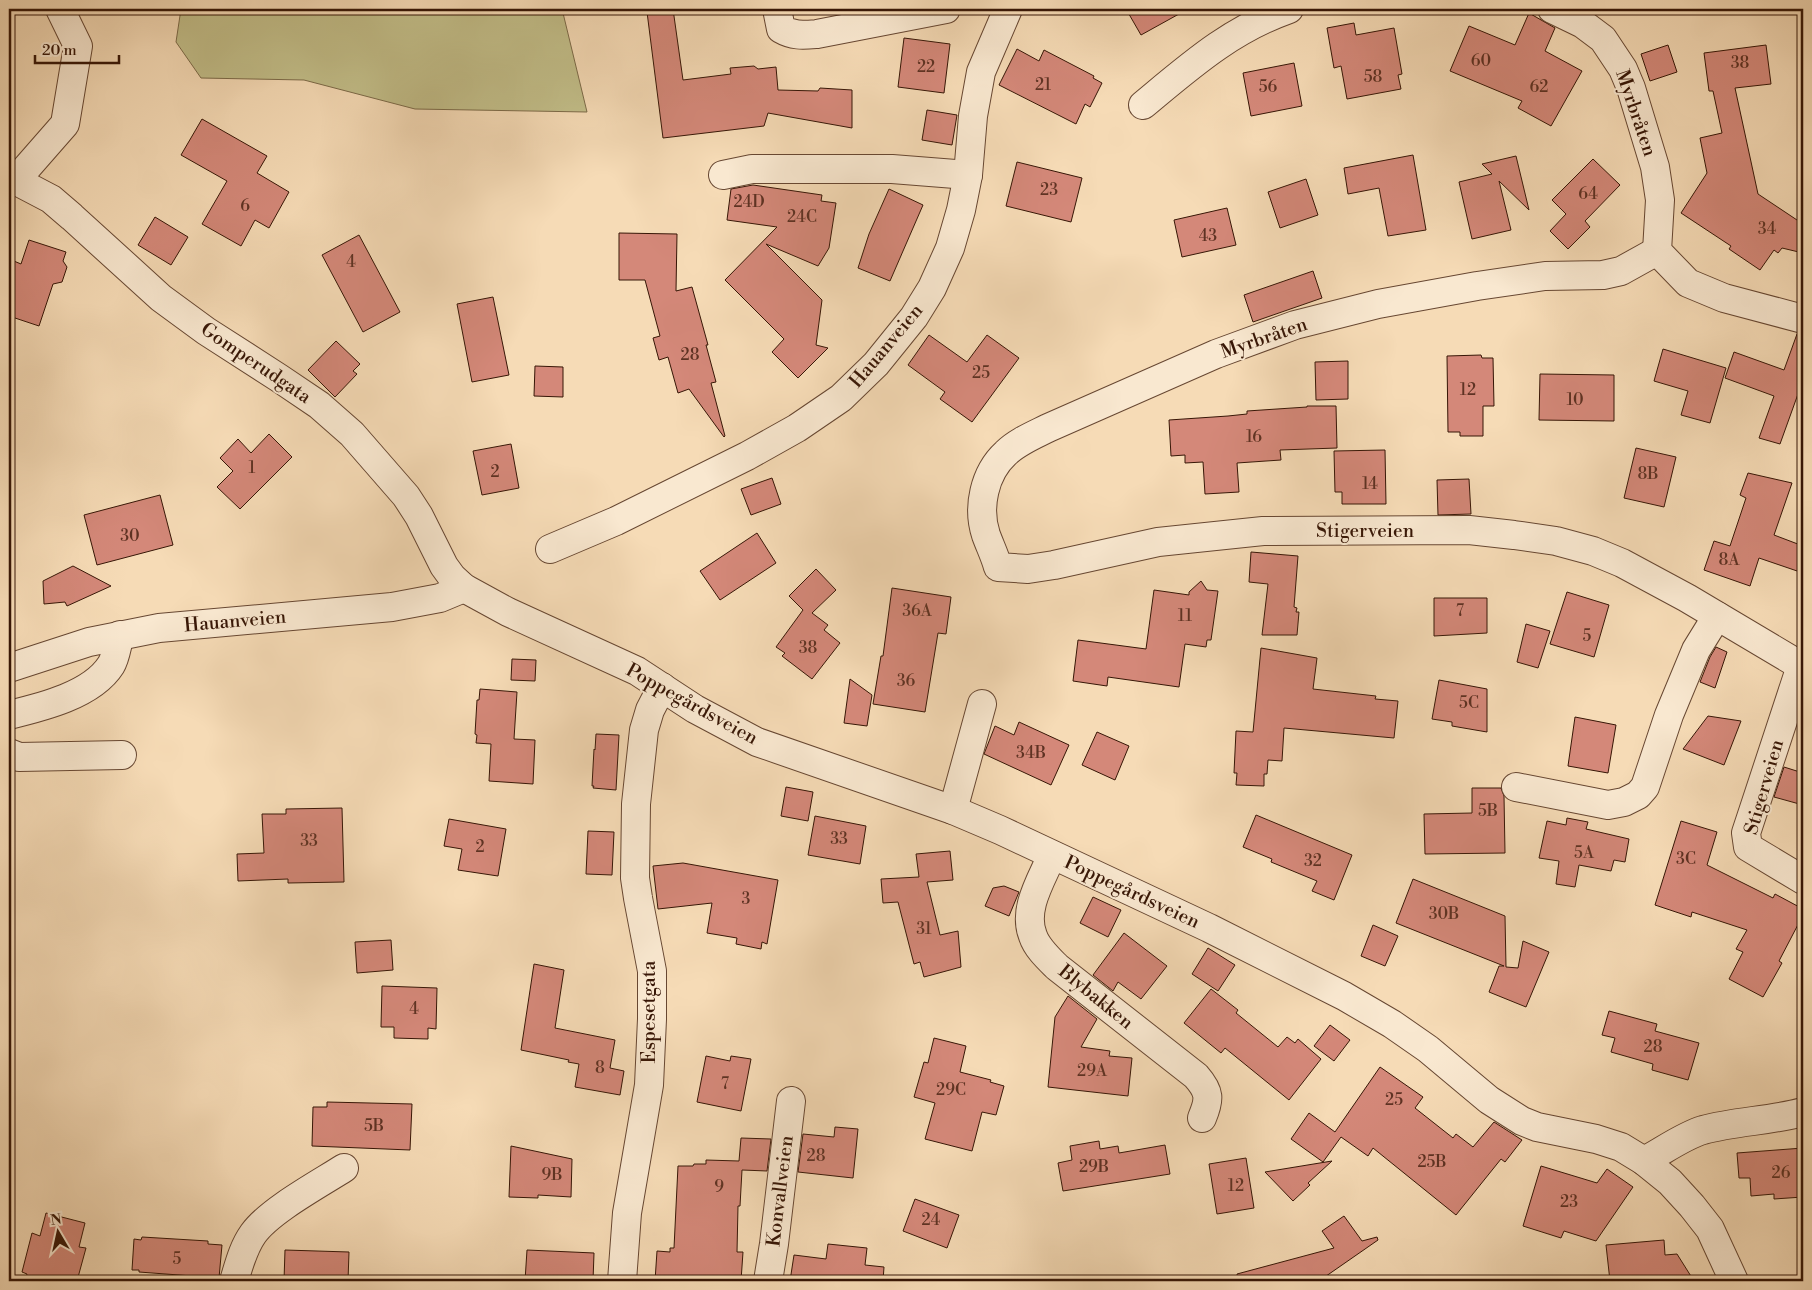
<svg xmlns="http://www.w3.org/2000/svg" width="1812" height="1290" font-family="'Libre Bodoni',serif">
<style>
.green{fill:#c2be89;stroke:#7c6a48}
.building{fill:#d48879;stroke:#371606}
.lines{fill:none;stroke-linecap:round;stroke-linejoin:round}
.minor-casing{stroke:#674732;stroke-width:30}
.minor{stroke:#f9e8d0;stroke-width:28}
.labels{text-anchor:middle;dominant-baseline:central;stroke-width:4;stroke-linejoin:round;paint-order:stroke}
.number-label{font-size:16px;fill:#5e3223}
.street-label{font-size:19px;fill:#371606;stroke:#f9e8d0}
</style>
<rect width="100%" height="100%" fill="#f6dbb6"/>
<filter id="stains"><feTurbulence type="fractalNoise" baseFrequency=".004" numOctaves="4"/><feColorMatrix values="0 0 0 0 .2 0 0 0 0 .09 0 0 0 0 .02 0 0 0 .5 -.17"/></filter>
<radialGradient id="worn" r=".72"><stop offset=".6" stop-color="#630" stop-opacity="0"/><stop offset="1" stop-color="#630" stop-opacity=".3"/></radialGradient>
<polygon class="green" points="181,9 564,9 563,13 587,112 415,109 304,80 201,78 176,42"/>
<g class="building">
<polygon points="667,9 673,9 683,80 731,74 730,68 754,66 758,69 776,67 778,90 818,91 820,88 852,90 852,128 768,113 764,126 663,138 647,12"/>
<polygon points="1126,9 1188,9 1141,35"/>
<polygon points="1529,13 1555,28 1545,51 1582,71 1551,126 1518,108 1522,101 1450,71 1469,26 1515,45"/>
<polygon points="1354,23 1356,35 1394,28 1402,74 1398,75 1401,89 1347,99 1341,66 1334,68 1327,28"/>
<polygon points="904,38 950,44 944,93 898,87"/>
<polygon points="1668,45 1677,72 1650,81 1641,54"/>
<polygon points="1766,45 1771,84 1735,88 1758,194 1803,224 1803,253 1782,248 1778,253 1774,250 1760,270 1729,249 1731,246 1681,213 1707,173 1700,138 1722,133 1713,91 1709,91 1704,53"/>
<polygon points="1017,49 1039,61 1044,50 1094,76 1093,78 1102,83 1090,107 1085,104 1076,124 999,85"/>
<polygon points="1294,63 1302,106 1251,116 1243,73"/>
<polygon points="927,110 957,115 952,145 922,140"/>
<polygon points="202,119 267,156 257,173 289,192 269,228 255,220 241,246 202,224 227,181 181,155"/>
<polygon points="1413,155 1426,230 1388,236 1379,188 1348,194 1344,168"/>
<polygon points="1516,156 1529,210 1499,181 1511,230 1472,239 1459,182 1492,174 1482,164"/>
<polygon points="1593,159 1620,185 1585,221 1590,227 1568,249 1550,231 1566,214 1552,200"/>
<polygon points="1017,162 1082,178 1071,222 1006,206"/>
<polygon points="1306,179 1318,215 1280,228 1268,192"/>
<polygon points="753,185 822,195 821,201 836,203 829,248 818,266 766,244 822,300 816,345 828,348 798,378 772,352 784,339 725,280 777,227 727,220 731,189"/>
<polygon points="889,189 923,205 890,281 858,268 869,234"/>
<polygon points="1227,208 1236,245 1182,257 1174,220"/>
<polygon points="155,217 188,237 171,265 138,245"/>
<polygon points="619,233 677,234 676,291 692,287 708,345 706,345 716,382 711,383 725,436 724,437 689,389 678,393 668,357 659,360 653,338 660,336 645,280 619,280"/>
<polygon points="359,235 400,312 363,332 322,255"/>
<polygon points="29,240 66,252 63,261 67,267 62,282 53,284 39,326 9,316 9,259 21,264"/>
<polygon points="1313,271 1322,298 1253,322 1244,295"/>
<polygon points="493,297 509,375 472,382 457,304"/>
<polygon points="1797,334 1803,334 1803,396 1798,394 1780,444 1759,438 1774,396 1725,378 1734,352 1784,370"/>
<polygon points="929,335 967,362 987,335 1019,358 972,422 940,399 945,392 908,365"/>
<polygon points="336,341 360,364 353,371 357,374 335,397 308,370"/>
<polygon points="1663,349 1726,368 1710,423 1681,415 1688,391 1654,381"/>
<polygon points="1481,355 1482,358 1493,358 1494,406 1483,406 1483,436 1460,436 1460,432 1448,432 1447,356"/>
<polygon points="1348,361 1348,399 1316,400 1315,362"/>
<polygon points="535,366 563,367 563,397 534,396"/>
<polygon points="1540,374 1614,375 1614,421 1539,420"/>
<polygon points="1307,406 1336,406 1337,448 1280,450 1281,460 1237,463 1239,492 1205,494 1203,462 1185,463 1185,455 1171,456 1169,420 1228,416 1247,414 1247,411 1307,407"/>
<polygon points="269,434 292,457 240,509 217,487 233,471 220,458 238,439 251,453"/>
<polygon points="511,444 519,488 482,495 473,451"/>
<polygon points="1636,448 1676,457 1664,507 1624,498"/>
<polygon points="1385,450 1386,504 1342,504 1342,492 1335,492 1334,451"/>
<polygon points="1748,473 1792,483 1774,535 1803,546 1803,573 1759,558 1750,586 1704,570 1714,541 1730,546 1746,498 1740,495"/>
<polygon points="772,478 781,504 751,515 741,489"/>
<polygon points="1469,479 1471,514 1438,515 1437,480"/>
<polygon points="160,495 173,545 97,565 84,515"/>
<polygon points="757,533 776,563 720,600 700,571"/>
<polygon points="1251,552 1298,556 1294,607 1297,608 1296,612 1299,612 1297,635 1262,635 1268,584 1249,582"/>
<polygon points="73,566 111,586 67,606 65,602 44,604 43,581"/>
<polygon points="816,569 836,590 812,613 828,625 824,630 840,643 812,679 782,656 785,653 776,647 803,610 789,596"/>
<polygon points="1201,581 1207,590 1218,591 1211,640 1207,640 1206,647 1185,644 1179,687 1108,677 1107,686 1073,681 1078,640 1146,649 1154,590 1189,595 1189,592"/>
<polygon points="892,588 951,597 946,634 938,633 925,712 873,704 881,656 883,656"/>
<polygon points="1567,592 1609,605 1594,657 1550,644"/>
<polygon points="1434,598 1487,598 1487,633 1434,636"/>
<polygon points="1526,624 1550,631 1538,668 1517,662"/>
<polygon points="1716,647 1727,652 1715,688 1700,682 1710,657"/>
<polygon points="1261,648 1317,658 1313,689 1376,696 1375,699 1398,701 1394,738 1284,728 1282,761 1268,760 1267,774 1264,774 1264,786 1236,785 1237,773 1234,773 1236,731 1253,732"/>
<polygon points="512,659 536,660 535,681 511,680"/>
<polygon points="850,679 872,695 867,726 844,723"/>
<polygon points="1439,680 1487,689 1487,732 1452,726 1452,722 1432,719"/>
<polygon points="480,689 517,692 514,739 535,740 533,784 489,781 491,744 476,743 477,735 475,734 477,700 479,700"/>
<polygon points="1708,716 1741,721 1724,765 1683,749"/>
<polygon points="1575,717 1616,725 1608,773 1568,766"/>
<polygon points="1019,722 1069,745 1051,785 984,754 995,726 1014,735"/>
<polygon points="1097,732 1129,746 1115,780 1082,765"/>
<polygon points="596,734 619,735 616,790 593,788 594,786 592,786 594,749 595,750"/>
<polygon points="1784,767 1803,773 1803,805 1774,797"/>
<polygon points="786,787 813,792 808,821 781,816"/>
<polygon points="1472,788 1501,788 1504,796 1505,853 1425,854 1424,814 1472,813"/>
<polygon points="342,808 344,882 288,883 288,879 238,881 237,854 264,853 262,814 286,814 286,809"/>
<polygon points="1256,815 1352,855 1334,900 1312,891 1317,881 1271,862 1272,859 1243,847"/>
<polygon points="815,816 866,826 860,864 808,855"/>
<polygon points="1567,818 1588,822 1586,829 1629,839 1625,862 1614,860 1611,871 1579,865 1575,887 1556,884 1559,861 1539,858 1547,821 1566,825"/>
<polygon points="449,819 506,829 498,876 458,870 462,849 444,846"/>
<polygon points="1681,821 1717,832 1707,865 1773,898 1775,894 1803,909 1803,915 1779,961 1782,963 1763,997 1729,979 1743,952 1736,949 1747,930 1692,912 1691,917 1655,905"/>
<polygon points="588,831 614,832 612,875 586,874"/>
<polygon points="950,851 953,880 927,882 940,935 958,931 961,967 924,977 920,962 914,964 898,902 883,903 881,879 919,877 916,854"/>
<polygon points="683,863 778,880 767,944 762,942 761,949 736,944 737,938 707,933 712,903 658,909 653,866"/>
<polygon points="1413,879 1505,916 1506,967 1518,968 1523,941 1549,952 1526,1007 1489,992 1499,966 1504,966 1396,923"/>
<polygon points="1004,886 1019,892 1009,916 985,906 993,888"/>
<polygon points="1093,897 1121,910 1108,937 1080,923"/>
<polygon points="1373,925 1398,936 1385,966 1361,956"/>
<polygon points="1124,933 1167,966 1141,999 1118,982 1113,991 1093,975"/>
<polygon points="391,940 393,970 357,973 355,942"/>
<polygon points="1208,948 1235,965 1218,991 1192,974"/>
<polygon points="534,964 564,970 555,1028 615,1040 610,1068 624,1071 620,1095 575,1087 579,1064 568,1062 569,1060 521,1050"/>
<polygon points="382,986 437,988 436,1029 428,1028 428,1039 394,1038 394,1027 381,1027"/>
<polygon points="1211,989 1238,1010 1236,1013 1278,1047 1287,1037 1295,1043 1298,1039 1321,1059 1289,1100 1225,1048 1221,1053 1184,1023"/>
<polygon points="1068,996 1097,1019 1081,1047 1110,1051 1109,1056 1132,1058 1128,1096 1048,1087 1055,1017"/>
<polygon points="1609,1011 1657,1024 1655,1031 1699,1043 1688,1080 1652,1070 1653,1064 1611,1052 1615,1038 1602,1035"/>
<polygon points="1330,1025 1350,1040 1334,1061 1314,1046"/>
<polygon points="934,1038 966,1046 960,1072 991,1080 990,1082 1004,1086 996,1115 982,1112 972,1151 925,1139 935,1103 914,1097 924,1062 928,1063"/>
<polygon points="706,1056 730,1061 731,1056 751,1059 741,1111 697,1102"/>
<polygon points="1380,1067 1423,1097 1415,1108 1453,1138 1456,1134 1473,1147 1494,1122 1522,1140 1505,1162 1501,1159 1456,1215 1373,1148 1368,1156 1341,1137 1323,1162 1291,1139 1309,1113 1335,1132"/>
<polygon points="327,1102 412,1104 410,1150 312,1146 313,1107 327,1107"/>
<polygon points="835,1127 858,1129 853,1178 798,1172 803,1134 834,1137"/>
<polygon points="741,1138 771,1139 767,1171 742,1170 740,1206 738,1206 737,1252 743,1252 741,1281 655,1281 657,1251 670,1252 670,1248 674,1248 678,1166 693,1166 694,1164 706,1164 706,1160 739,1161"/>
<polygon points="1099,1141 1100,1149 1118,1146 1119,1153 1165,1145 1170,1174 1063,1191 1058,1163 1072,1160 1070,1146"/>
<polygon points="511,1146 572,1159 571,1197 538,1195 538,1198 509,1197"/>
<polygon points="1803,1148 1803,1197 1774,1199 1774,1194 1751,1196 1750,1178 1739,1178 1737,1153"/>
<polygon points="1246,1158 1254,1208 1217,1214 1209,1164"/>
<polygon points="1332,1161 1308,1183 1310,1185 1293,1201 1265,1172"/>
<polygon points="1541,1166 1597,1183 1607,1169 1633,1187 1596,1241 1564,1231 1561,1238 1523,1226"/>
<polygon points="915,1199 959,1215 947,1248 903,1231"/>
<polygon points="46,1213 85,1223 79,1247 86,1248 77,1281 25,1281 27,1274 22,1272 32,1233 40,1236"/>
<polygon points="1344,1216 1362,1241 1377,1237 1378,1240 1319,1281 1238,1281 1237,1274 1334,1248 1322,1231"/>
<polygon points="142,1237 208,1241 208,1244 222,1245 219,1278 139,1272 139,1270 132,1270 134,1239 141,1240"/>
<polygon points="1664,1240 1665,1255 1677,1254 1694,1281 1610,1281 1606,1245"/>
<polygon points="828,1244 867,1248 865,1265 884,1267 883,1281 790,1281 794,1255 826,1259"/>
<polygon points="285,1250 349,1252 348,1281 284,1281"/>
<polygon points="527,1250 594,1253 593,1281 525,1281"/>
</g>
<g class="lines">
<g class="minor-casing">
<g id="minor">
<path d="M777,9L781,29C793,36 803,35 817,34L946,9"/>
<polyline points="1552,9 1583,24 1603,39 1623,69 1631,88 1655,167 1660,200 1657,251 1688,283 1724,298 1803,319"/>
<path d="M1143,105C1190,66 1230,30 1289,9"/>
<polyline points="723,175 752,169 892,169 968,175"/>
<polyline points="9,177 51,199 72,217 161,298 206,331 279,378 319,405 352,434 406,496 419,516 444,566 452,577 464,588 508,612 637,671 695,709 757,742 953,810 1000,830 1209,928 1344,996 1392,1024 1428,1049 1489,1100 1522,1121 1537,1127 1596,1139 1621,1147 1644,1161 1670,1182 1692,1206 1710,1229 1734,1281"/>
<polyline points="16,180 65,124 78,46 60,9"/>
<path d="M1657,251L1621,271L1603,275L1545,276L1477,286L1378,304L1295,325L1216,354L1048,428C1034,435 1017,442 1006,453C984,473 977,508 986,535C990,546 995,556 998,567L1028,569L1054,565L1158,542L1263,531L1469,530L1514,535L1556,541L1593,551L1622,563L1687,598L1803,667"/>
<polyline points="550,549 616,521 747,456 797,428 841,398 876,364 914,317 932,288 950,248 961,210 968,175 973,116 981,72 1008,9"/>
<polyline points="1801,666 1746,833 1748,847 1803,880"/>
<polyline points="9,668 89,642 159,628 392,607 440,598 464,588"/>
<path d="M9,715C42,707 92,695 111,665C116,657 117,644 120,635"/>
<polyline points="9,753 19,757 122,755"/>
<polyline points="1516,787 1608,805 1624,802 1638,795 1645,787 1669,715 1696,650 1717,616"/>
<polyline points="953,810 982,704"/>
<path d="M1052,855C1042,879 1022,909 1033,936C1037,948 1048,958 1057,967L1196,1076C1210,1092 1210,1099 1202,1118"/>
<path d="M1644,1161C1663,1151 1683,1136 1703,1130C1736,1121 1770,1121 1803,1112"/>
<path d="M234,1281C239,1265 243,1248 253,1234C269,1211 319,1184 344,1168"/>
<polyline points="622,1281 627,1213 649,1085 652,1019 652,971 638,898 635,878 636,804 644,730 650,710 662,687"/>
<polyline points="768,1281 774,1244 791,1101"/>
</g>
</g>
<use href="#minor" class="minor"/>
</g>
<g class="labels">
<g class="number-label">
<text x="1481" y="61">60</text>
<text x="1740" y="63">38</text>
<text x="926" y="67">22</text>
<text x="1373" y="77">58</text>
<text x="1043" y="85">21</text>
<text x="1268" y="87">56</text>
<text x="1539" y="87">62</text>
<text x="1049" y="190">23</text>
<text x="1588" y="194">64</text>
<text x="749" y="202">24D</text>
<text x="245" y="206">6</text>
<text x="802" y="217">24C</text>
<text x="1767" y="229">34</text>
<text x="1208" y="236">43</text>
<text x="351" y="262">4</text>
<text x="690" y="355">28</text>
<text x="981" y="373">25</text>
<text x="1468" y="390">12</text>
<text x="1575" y="400">10</text>
<text x="1254" y="437">16</text>
<text x="252" y="468">1</text>
<text x="495" y="472">2</text>
<text x="1648" y="474">8B</text>
<text x="1370" y="484">14</text>
<text x="130" y="536">30</text>
<text x="1729" y="560">8A</text>
<text x="917" y="611">36A</text>
<text x="1460" y="611">7</text>
<text x="1185" y="616">11</text>
<text x="1587" y="636">5</text>
<text x="808" y="648">38</text>
<text x="906" y="681">36</text>
<text x="1469" y="703">5C</text>
<text x="1031" y="753">34B</text>
<text x="1488" y="811">5B</text>
<text x="839" y="839">33</text>
<text x="309" y="841">33</text>
<text x="480" y="847">2</text>
<text x="1584" y="853">5A</text>
<text x="1686" y="859">3C</text>
<text x="1313" y="861">32</text>
<text x="746" y="899">3</text>
<text x="1444" y="914">30B</text>
<text x="924" y="929">31</text>
<text x="414" y="1009">4</text>
<text x="1653" y="1047">28</text>
<text x="600" y="1068">8</text>
<text x="1092" y="1071">29A</text>
<text x="725" y="1084">7</text>
<text x="951" y="1090">29C</text>
<text x="1394" y="1100">25</text>
<text x="374" y="1126">5B</text>
<text x="816" y="1156">28</text>
<text x="1432" y="1162">25B</text>
<text x="1094" y="1167">29B</text>
<text x="1781" y="1173">26</text>
<text x="552" y="1175">9B</text>
<text x="1236" y="1186">12</text>
<text x="719" y="1187">9</text>
<text x="1569" y="1202">23</text>
<text x="931" y="1220">24</text>
<text x="177" y="1259">5</text>
</g>
<g class="street-label">
<text transform="translate(1636 113) rotate(71)">Myrbråten</text>
<text transform="translate(1264 338) rotate(-19)">Myrbråten</text>
<text transform="translate(886 346) rotate(-50)">Hauanveien</text>
<text transform="translate(256 363) rotate(34)">Gomperudgata</text>
<text x="1365" y="531">Stigerveien</text>
<text transform="translate(235 621) rotate(-5)">Hauanveien</text>
<text transform="translate(692 704) rotate(29)">Poppegårdsveien</text>
<text transform="translate(1764 787) rotate(-74)">Stigerveien</text>
<text transform="translate(1132 892) rotate(25)">Poppegårdsveien</text>
<text transform="translate(1096 997) rotate(39)">Blybakken</text>
<text transform="translate(649 1012) rotate(-90)">Espesetgata</text>
<text transform="translate(780 1191) rotate(-83)">Konvallveien</text>
</g>
</g>
<rect width="1812" height="1290" fill="none" stroke="#f6dbb6" stroke-width="30"/>
<rect x="10" y="10" width="1792" height="1270" fill="none" stroke="#371606" stroke-width="2.5"/>
<rect x="15" y="15" width="1782" height="1260" fill="none" stroke="#371606"/>
<g transform="translate(58 1232) rotate(351)" stroke="#f9e8d0" stroke-width="4" paint-order="stroke">
<path d="M0-4L9 19L0 12L-9 19Z" fill="#371606"/>
<text y="-8" font-size="14" font-weight="bold" text-anchor="middle" fill="#371606">N</text>
</g>
<path d="M35 55v8h84v-8" fill="none" stroke="#371606" stroke-width="2.5"/>
<text x="42" y="55" font-size="15" fill="#371606" stroke="#f9e8d0" stroke-width="4" paint-order="stroke">20 m</text>
<rect width="100%" height="100%" filter="url(#stains)"/>
<rect width="100%" height="100%" fill="url(#worn)"/>
</svg>
